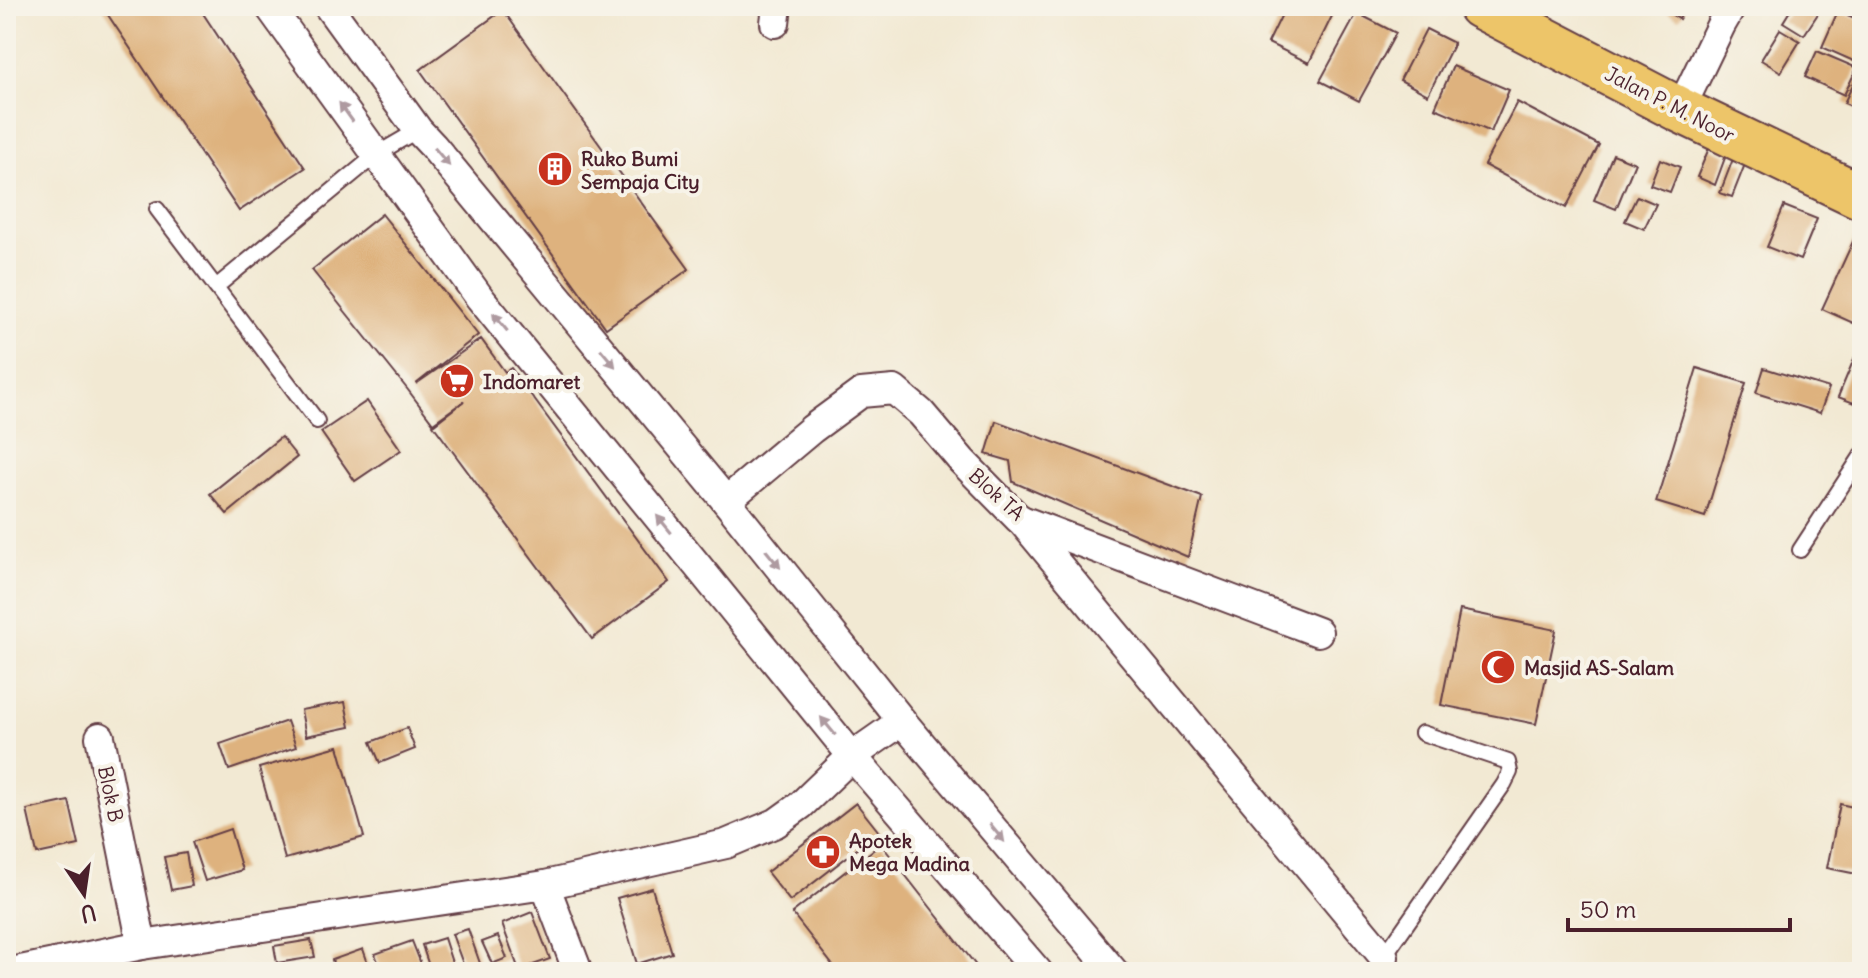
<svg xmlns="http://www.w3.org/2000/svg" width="1868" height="978" font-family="Delius,sans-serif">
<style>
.building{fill:#deb27e}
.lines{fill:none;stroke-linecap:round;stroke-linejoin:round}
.service-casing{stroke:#633d44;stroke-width:18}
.minor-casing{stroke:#633d44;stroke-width:32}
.trunk-casing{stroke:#633d44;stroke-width:48}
.service{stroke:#fff;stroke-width:14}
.minor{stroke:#fff;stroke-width:28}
.trunk{stroke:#edc569;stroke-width:44}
.oneway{fill:#ae9aa0}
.labels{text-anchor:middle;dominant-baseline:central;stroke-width:8;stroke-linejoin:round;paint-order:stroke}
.street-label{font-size:20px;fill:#4a1f2b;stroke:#f7f3e8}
.poi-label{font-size:20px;font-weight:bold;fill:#4a1f2b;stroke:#f7f3e8;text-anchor:start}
</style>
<rect width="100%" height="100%" fill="#f7f3e8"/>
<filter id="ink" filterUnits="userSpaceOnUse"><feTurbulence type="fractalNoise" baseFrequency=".0125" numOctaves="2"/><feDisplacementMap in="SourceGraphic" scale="16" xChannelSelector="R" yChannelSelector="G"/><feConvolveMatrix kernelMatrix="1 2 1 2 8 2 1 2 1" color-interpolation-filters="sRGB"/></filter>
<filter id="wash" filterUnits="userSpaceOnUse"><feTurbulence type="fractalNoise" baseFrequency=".006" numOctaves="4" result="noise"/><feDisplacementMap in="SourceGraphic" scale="32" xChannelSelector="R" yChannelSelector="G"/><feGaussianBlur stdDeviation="1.8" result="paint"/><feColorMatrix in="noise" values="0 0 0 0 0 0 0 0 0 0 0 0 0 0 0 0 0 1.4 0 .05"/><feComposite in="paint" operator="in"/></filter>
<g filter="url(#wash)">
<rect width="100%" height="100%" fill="#f2e9d3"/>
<g id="blocks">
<g class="building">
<polygon points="102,6 198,6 305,168 239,211"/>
<polygon points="1286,6 1328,6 1335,10 1309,63 1268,43"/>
<polygon points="1658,6 1687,6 1679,19"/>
<polygon points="1793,6 1823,6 1804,35 1783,22"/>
<polygon points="503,10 689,269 606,328 420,70"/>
<polygon points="1838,11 1862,21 1862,54 1858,63 1822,47"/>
<polygon points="1357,13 1396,33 1359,101 1320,81"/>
<polygon points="1426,29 1454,43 1428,95 1400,80"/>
<polygon points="1780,29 1800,41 1781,72 1761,60"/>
<polygon points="1817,51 1857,68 1844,95 1805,77"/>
<polygon points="1453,66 1509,90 1491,132 1435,108"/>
<polygon points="1859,72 1862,73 1862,111 1844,103"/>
<polygon points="1517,102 1599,145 1566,208 1484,165"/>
<polygon points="1709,148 1726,155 1715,185 1697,177"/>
<polygon points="1613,154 1635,163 1616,209 1594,200"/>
<polygon points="1660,159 1680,167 1670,192 1650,185"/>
<polygon points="1733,159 1745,164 1732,197 1720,193"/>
<polygon points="1637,196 1656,204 1644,229 1625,221"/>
<polygon points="1784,206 1817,219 1800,260 1767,247"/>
<polygon points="382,214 478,335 416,384 481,339 505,372 511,368 669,582 592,639 433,425 464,401 433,423 408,390 312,270"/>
<polygon points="1855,237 1862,240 1862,327 1822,309"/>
<polygon points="1859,347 1862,349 1862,385 1854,403 1838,397"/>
<polygon points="1697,368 1746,383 1705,517 1656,502"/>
<polygon points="1764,368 1829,388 1820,413 1756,393"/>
<polygon points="367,401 401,450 355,481 321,432"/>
<polygon points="996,421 1202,497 1188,557 1013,482 1010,461 986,454"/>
<polygon points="281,437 297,457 227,514 210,494"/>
<polygon points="1460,610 1556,630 1536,724 1441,705"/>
<polygon points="345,702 350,727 306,736 301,710"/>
<polygon points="287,721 296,747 229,770 220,744"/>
<polygon points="407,728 415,749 380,763 371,742"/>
<polygon points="338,746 364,837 285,859 259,768"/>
<polygon points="69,801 79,845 37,854 27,810"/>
<polygon points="856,803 879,832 790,901 767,872"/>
<polygon points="1840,804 1862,809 1862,851 1857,874 1827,868"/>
<polygon points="230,829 242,870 205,881 192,842"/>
<polygon points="881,844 981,972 838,972 792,913"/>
<polygon points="186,853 192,886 171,890 164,857"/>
<polygon points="652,888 672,953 637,964 617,898"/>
<polygon points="532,912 550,959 519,970 502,924"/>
<polygon points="468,929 483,972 466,972 452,934"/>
<polygon points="498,936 507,958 492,964 482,942"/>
<polygon points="444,938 455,972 431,972 422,945"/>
<polygon points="311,940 315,957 277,963 274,946"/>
<polygon points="412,941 423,969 413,972 382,972 375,954"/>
<polygon points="363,949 371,972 336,972 332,960"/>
</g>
</g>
</g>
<g filter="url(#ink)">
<use href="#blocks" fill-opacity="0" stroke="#633d44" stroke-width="2"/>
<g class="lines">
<g class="service-casing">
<g id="service">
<polyline points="157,209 317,421"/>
<polyline points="216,287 377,154 418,130"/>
<polyline points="1800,550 1862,455"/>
<polyline points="1373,972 1504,784 1510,772 1508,762 1422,733"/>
</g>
</g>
<g class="minor-casing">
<g id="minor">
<polyline points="269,6 480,298 852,756 1038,972"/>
<polyline points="328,6 418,130 433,146 726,501 902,721 1114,972"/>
<polyline points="775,23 777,6"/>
<polyline points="1680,110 1721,25 1732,6"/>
<polyline points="726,501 812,429 861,393 894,390 921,413 962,461 1019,519 1318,632"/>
<polyline points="1020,519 1384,957"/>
<polyline points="100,737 142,945"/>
<polyline points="545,885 578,972"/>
<polyline points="11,972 142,945 545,885 726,844 776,823 801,805 852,756 902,721"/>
</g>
</g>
<g class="trunk-casing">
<polyline id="trunk" points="1480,6 1680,110 1862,197"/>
</g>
<use href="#service" class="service"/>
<use href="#minor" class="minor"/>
<use href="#trunk" class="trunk"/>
</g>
<defs><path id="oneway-solid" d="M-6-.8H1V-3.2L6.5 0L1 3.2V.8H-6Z" transform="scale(2)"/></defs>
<g class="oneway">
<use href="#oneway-solid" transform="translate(346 112) rotate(-126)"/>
<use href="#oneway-solid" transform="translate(442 157) rotate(50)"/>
<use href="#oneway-solid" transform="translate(500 322) rotate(-129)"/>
<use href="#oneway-solid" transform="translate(608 358) rotate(50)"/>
<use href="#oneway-solid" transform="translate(664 524) rotate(-129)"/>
<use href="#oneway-solid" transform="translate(773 559) rotate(51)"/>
<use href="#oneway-solid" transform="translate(828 726) rotate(-129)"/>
<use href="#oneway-solid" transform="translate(997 833) rotate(50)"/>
</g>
</g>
<defs>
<g id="building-disc" transform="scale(1.8)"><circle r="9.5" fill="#c8321e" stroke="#f7f3e8"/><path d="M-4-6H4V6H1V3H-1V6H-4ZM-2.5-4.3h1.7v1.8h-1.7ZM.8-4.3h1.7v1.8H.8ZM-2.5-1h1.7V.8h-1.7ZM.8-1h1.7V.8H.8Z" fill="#fff"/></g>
<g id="supermarket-disc" transform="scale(1.8)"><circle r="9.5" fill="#c8321e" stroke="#f7f3e8"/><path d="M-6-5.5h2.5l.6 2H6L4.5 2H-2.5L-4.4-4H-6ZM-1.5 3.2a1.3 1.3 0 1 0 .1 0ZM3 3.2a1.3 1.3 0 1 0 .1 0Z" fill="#fff"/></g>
<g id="mosque-disc" transform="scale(1.8)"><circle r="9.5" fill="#c8321e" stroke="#f7f3e8"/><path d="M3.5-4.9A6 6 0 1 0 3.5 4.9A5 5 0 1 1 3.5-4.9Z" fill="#fff"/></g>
<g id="pharmacy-disc" transform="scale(1.8)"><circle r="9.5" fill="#c8321e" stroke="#f7f3e8"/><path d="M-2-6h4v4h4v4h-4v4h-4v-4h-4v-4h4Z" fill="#fff"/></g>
</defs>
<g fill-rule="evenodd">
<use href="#building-disc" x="555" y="169"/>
<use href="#supermarket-disc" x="457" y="381"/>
<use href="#mosque-disc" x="1498" y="667"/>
<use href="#pharmacy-disc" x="823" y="852"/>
</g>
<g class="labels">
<g class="street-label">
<text transform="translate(1670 104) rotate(27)">Jalan P. M. Noor</text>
<text transform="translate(997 494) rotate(42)">Blok TA</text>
<text transform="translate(111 794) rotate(78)">Blok B</text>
</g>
<g class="poi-label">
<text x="581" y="158">Ruko Bumi<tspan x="581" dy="23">Sempaja City</tspan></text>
<text x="483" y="381">Indomaret</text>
<text x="1524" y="667">Masjid AS-Salam</text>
<text x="849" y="840">Apotek<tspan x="849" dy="23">Mega Madina</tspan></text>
</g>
</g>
<rect width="1868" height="978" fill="none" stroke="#f7f3e8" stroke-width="32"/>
<g transform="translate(84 894) rotate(167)" stroke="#f7f3e8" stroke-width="6" paint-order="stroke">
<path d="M0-6L14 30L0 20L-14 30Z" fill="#4a1f2b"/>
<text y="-12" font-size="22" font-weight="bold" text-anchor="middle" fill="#4a1f2b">U</text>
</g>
<path d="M1568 918v12h222v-12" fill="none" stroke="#4a1f2b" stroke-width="4"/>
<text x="1580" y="918" font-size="24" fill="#4a1f2b" stroke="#f7f3e8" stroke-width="6" paint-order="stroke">50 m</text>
</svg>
